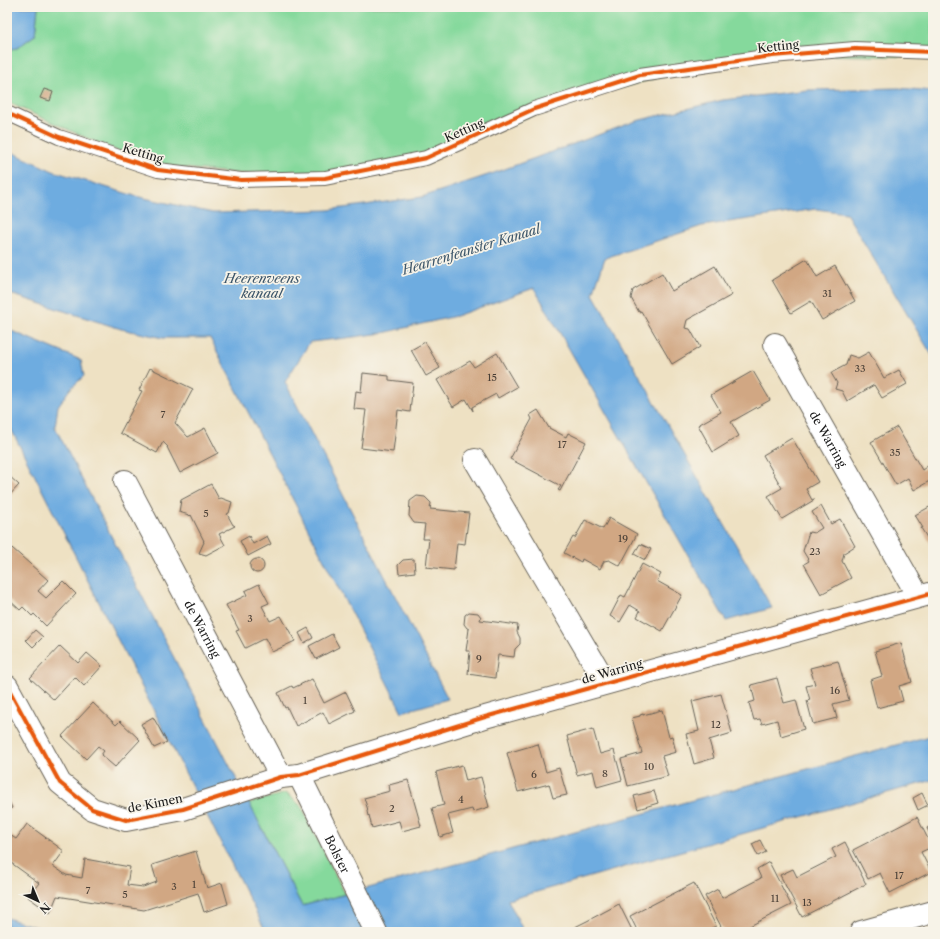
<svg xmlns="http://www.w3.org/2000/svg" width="940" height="939" font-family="'Libre Caslon Text',serif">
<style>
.green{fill:#85d99c;stroke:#507a5c}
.water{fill:#6eace0;stroke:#45647e}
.building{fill:#d1a783}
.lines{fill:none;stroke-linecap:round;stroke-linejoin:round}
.service-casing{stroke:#666156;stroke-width:16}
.minor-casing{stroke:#666156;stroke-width:24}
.service{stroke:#fff;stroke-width:14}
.minor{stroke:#fff;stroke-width:22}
.cycleway-casing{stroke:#f7f3e8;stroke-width:6}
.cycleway{stroke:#e8590c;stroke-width:4}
.labels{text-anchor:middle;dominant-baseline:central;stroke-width:3.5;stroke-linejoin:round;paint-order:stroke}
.number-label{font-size:10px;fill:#493f36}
.street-label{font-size:12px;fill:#1c1c1c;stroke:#f7f3e8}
.water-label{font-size:13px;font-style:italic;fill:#3d566a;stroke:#f7f3e8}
</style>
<rect width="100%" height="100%" fill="#f7f3e8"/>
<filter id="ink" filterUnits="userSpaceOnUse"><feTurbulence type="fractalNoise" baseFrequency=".025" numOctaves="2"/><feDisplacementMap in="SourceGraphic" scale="8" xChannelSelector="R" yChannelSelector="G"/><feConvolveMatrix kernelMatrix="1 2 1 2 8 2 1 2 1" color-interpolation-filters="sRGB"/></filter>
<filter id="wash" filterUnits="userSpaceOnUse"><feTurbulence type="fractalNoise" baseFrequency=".012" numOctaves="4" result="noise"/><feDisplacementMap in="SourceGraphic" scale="16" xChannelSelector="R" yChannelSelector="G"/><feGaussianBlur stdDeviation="0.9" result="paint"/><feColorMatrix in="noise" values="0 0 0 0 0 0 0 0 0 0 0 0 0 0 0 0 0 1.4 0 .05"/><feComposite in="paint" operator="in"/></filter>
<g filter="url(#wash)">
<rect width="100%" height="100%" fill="#eee1c3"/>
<g class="green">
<polygon points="38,7 933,7 933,57 747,54 567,102 444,149 365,170 273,177 154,165 100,144 7,102 7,50 17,48 35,35"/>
<polygon points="286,793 301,806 345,894 302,906 249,803"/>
</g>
<g class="water">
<polygon points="7,7 38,7 35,35 17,48 7,50"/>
<polygon points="899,88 933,91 933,357 846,213 816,209 702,226 605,258 593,294 772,608 726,621 534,288 456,316 383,333 346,338 310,342 285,382 448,699 402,712 210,338 163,338 121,329 7,293 7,150 53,171 135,196 213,213 328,210 422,197 494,173 636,121 723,100 807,90"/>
<polygon points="9,330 81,360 84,376 70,389 58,406 55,427 302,906 933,735 933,780 508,900 524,932 266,932 7,421 7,331"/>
<polygon points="7,918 53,932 7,932"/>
</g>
<g id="blocks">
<g class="building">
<polygon points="44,89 53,92 50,101 40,98"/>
<polygon points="807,259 817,277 835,266 855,301 822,320 811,301 791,313 772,280"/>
<polygon points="715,266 732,295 687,320 685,328 690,329 700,347 672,364 641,311 639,312 631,298 633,290 662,273 672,291"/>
<polygon points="425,342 440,368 426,376 411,350"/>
<polygon points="869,352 884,378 899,370 907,384 882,398 874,385 847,401 842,391 835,389 837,383 831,373 846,365 849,355 858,358"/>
<polygon points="497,353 517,387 498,398 496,394 472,407 473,411 466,399 453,407 437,380 470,361 474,367"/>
<polygon points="150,368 193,389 175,423 188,437 205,428 218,453 180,473 167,447 168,447 163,442 157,453 120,433 142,391 139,390"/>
<polygon points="753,371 770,400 731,422 739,436 713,452 698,425 721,412 711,395"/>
<polygon points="363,373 389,376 389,380 413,383 410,412 398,410 393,452 361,448 366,410 354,409 356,391 361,392"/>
<polygon points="538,410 549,428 566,437 568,433 586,442 560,491 558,490 561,486 510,459 532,419 530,415"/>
<polygon points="897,427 922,470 929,465 933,472 933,479 914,490 908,478 896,485 871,442"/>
<polygon points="792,438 818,482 806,489 812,500 814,499 814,500 782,519 768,496 782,488 763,455"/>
<polygon points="7,474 19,485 7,498"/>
<polygon points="211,484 219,499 221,498 232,502 229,513 227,514 233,525 234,525 235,526 219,534 225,545 206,555 199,553 204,542 203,541 204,541 191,515 190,516 189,515 179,512 181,500"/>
<polygon points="417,496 425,497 431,503 430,509 469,513 465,544 457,543 454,570 426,567 429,539 423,539 425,524 414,523 409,516 410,501"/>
<polygon points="933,505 933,542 931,544 921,528 923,528 915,515"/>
<polygon points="821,506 831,524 840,519 855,546 844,553 842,561 851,578 821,594 804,564 809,561 803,551 809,532 814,533 822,528 812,512"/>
<polygon points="609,518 637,534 620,566 609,560 604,561 600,569 582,559 581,562 564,553 573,537 575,538 585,520 603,529"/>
<polygon points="249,536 253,544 267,536 271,544 248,556 240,541"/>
<polygon points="640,544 651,549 645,560 634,554"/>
<polygon points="12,548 48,580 38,591 46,598 63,581 76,594 46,626 34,614 32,616 23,607 20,610 7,598 7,553"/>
<polygon points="414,559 415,572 399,574 398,565 403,560"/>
<circle cx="257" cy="566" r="7"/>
<polygon points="642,564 661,574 657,581 682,595 662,631 637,617 640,611 630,605 620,622 610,616 621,595 625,597"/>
<polygon points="259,584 269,603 262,606 270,621 281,616 295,641 272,652 265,638 245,648 236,631 239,630 226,605 247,595 245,591"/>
<polygon points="469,612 478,613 481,617 480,620 518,625 517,632 520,638 520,644 515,649 514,657 498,655 495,678 468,674 470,651 466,651 469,629 467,628 464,624 465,615"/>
<polygon points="308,628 313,638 304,643 299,633"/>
<polygon points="35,630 43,637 33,647 26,640"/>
<polygon points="332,634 339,647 316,659 309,646"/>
<polygon points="901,643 912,682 899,686 903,701 877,708 870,680 882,676 875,651"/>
<polygon points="60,646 78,663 87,653 102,666 84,686 75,677 54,700 30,678"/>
<polygon points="838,661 849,700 833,704 837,718 813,724 807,701 810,700 806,686 815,684 810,668"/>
<polygon points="777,678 784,703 796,700 804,729 781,736 777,720 762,724 760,719 754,720 749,703 755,701 751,685"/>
<polygon points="312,679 324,703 346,692 355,711 329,724 323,712 296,726 287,707 285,708 278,693 292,686 293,688"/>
<polygon points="721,694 732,733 709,740 714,758 694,764 686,734 699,731 692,701"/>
<polygon points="93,703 116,725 120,721 140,740 115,767 101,755 104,751 98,746 86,759 62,736"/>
<polygon points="662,710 669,737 672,736 676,752 662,756 668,776 628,786 621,759 642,753 632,718 640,716 640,715 643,714 643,715"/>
<polygon points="153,717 167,742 154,748 141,724"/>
<polygon points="593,729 600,754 614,750 622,780 597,787 593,771 577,775 567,736"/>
<polygon points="538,744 546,772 559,768 567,795 553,798 549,784 518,792 507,753"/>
<polygon points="462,765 466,781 481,777 489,807 473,812 472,809 448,815 453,833 440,837 432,808 444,805 436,772"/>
<polygon points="408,780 421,826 402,831 399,821 372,828 369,815 368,816 367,811 368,810 364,798 390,791 389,785"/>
<polygon points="654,791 658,803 638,809 634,796"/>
<polygon points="922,793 928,805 918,810 913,798"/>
<polygon points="7,797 12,808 7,810"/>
<polygon points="917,817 932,847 921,852 931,872 890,893 880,873 868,879 853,850"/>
<polygon points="27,824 64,851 53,866 66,875 82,878 85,859 107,863 130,867 127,885 143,887 157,882 152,865 196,851 207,888 222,883 228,904 204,912 198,893 144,910 57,896 50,913 28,897 39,883 7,860 7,833 16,839"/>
<polygon points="933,825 933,840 927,828"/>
<polygon points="760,840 766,852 758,856 752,844"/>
<polygon points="845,842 866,884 802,917 780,875 793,869 797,877 836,857 832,849"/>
<polygon points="769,862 791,905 738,932 724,932 705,896 718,889 722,898 761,878 757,869"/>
<polygon points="694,883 716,926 703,932 638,932 630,916"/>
<polygon points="619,904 633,932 565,932 587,921"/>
</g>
</g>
</g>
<g filter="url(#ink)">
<use href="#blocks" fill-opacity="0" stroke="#666156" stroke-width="1"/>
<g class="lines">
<g class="service-casing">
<polyline id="service" points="7,113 59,137 158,170 241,180 325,178 426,158 534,109 640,75 772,56 855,49 933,52"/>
</g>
<g class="minor-casing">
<g id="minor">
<path id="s1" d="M775,344L918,596"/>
<polyline points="475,460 606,683"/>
<path id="s2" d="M125,481L281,777"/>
<polyline points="7,686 60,783 92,809 126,820 183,809 248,788 281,777 299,775 485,717 933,593"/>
<path id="s3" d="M299,775L376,932"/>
<polyline points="861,932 933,912"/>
</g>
</g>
<use href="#service" class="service"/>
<use href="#minor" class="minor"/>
<g class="cycleway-casing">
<g id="cycleway">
<polyline points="7,113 59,137 158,170 241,180 325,178 426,158 534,109 640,75 772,56 855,49 933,52"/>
<polyline points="7,686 60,783 92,809 126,820 183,809 248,788 281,777 299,775 485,717 933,593"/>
</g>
</g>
<use href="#cycleway" class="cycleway"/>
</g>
</g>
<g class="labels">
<g class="number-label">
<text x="827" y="293">31</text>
<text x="860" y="368">33</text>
<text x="492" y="377">15</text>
<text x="163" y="414">7</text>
<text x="562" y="444">17</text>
<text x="895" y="452">35</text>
<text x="206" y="513">5</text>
<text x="623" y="538">19</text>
<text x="815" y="551">23</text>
<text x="250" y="618">3</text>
<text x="479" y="658">9</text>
<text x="835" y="690">16</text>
<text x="305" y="700">1</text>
<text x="716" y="724">12</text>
<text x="649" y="766">10</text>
<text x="605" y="773">8</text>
<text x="534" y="774">6</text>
<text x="461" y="799">4</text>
<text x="392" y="808">2</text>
<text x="899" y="875">17</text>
<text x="194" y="884">1</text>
<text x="174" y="886">3</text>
<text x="88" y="890">7</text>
<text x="125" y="894">5</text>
<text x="775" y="898">11</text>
<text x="807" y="902">13</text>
</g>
<g class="street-label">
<text transform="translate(778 46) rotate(-6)">Ketting</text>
<text transform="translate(464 130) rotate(-24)">Ketting</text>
<text transform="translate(143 153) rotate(17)">Ketting</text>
<text stroke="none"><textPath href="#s1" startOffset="109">de Warring</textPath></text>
<text stroke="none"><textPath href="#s2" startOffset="167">de Warring</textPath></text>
<text transform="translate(612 671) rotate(-16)">de Warring</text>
<text transform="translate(155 803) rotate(-11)">de Kimen</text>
<text stroke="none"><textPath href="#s3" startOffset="88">Bolster</textPath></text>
</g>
<g class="water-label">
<text transform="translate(471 249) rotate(-17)">Hearrenfeanster Kanaal</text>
<text x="262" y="278">Heerenveens<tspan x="262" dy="15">kanaal</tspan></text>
</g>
</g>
<rect width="940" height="939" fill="none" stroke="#f7f3e8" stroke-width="24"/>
<g transform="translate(38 901) rotate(136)" stroke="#f7f3e8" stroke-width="3" paint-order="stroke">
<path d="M0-3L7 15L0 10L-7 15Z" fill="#1c1c1c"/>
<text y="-6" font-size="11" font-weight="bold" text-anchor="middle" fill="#1c1c1c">N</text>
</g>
</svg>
